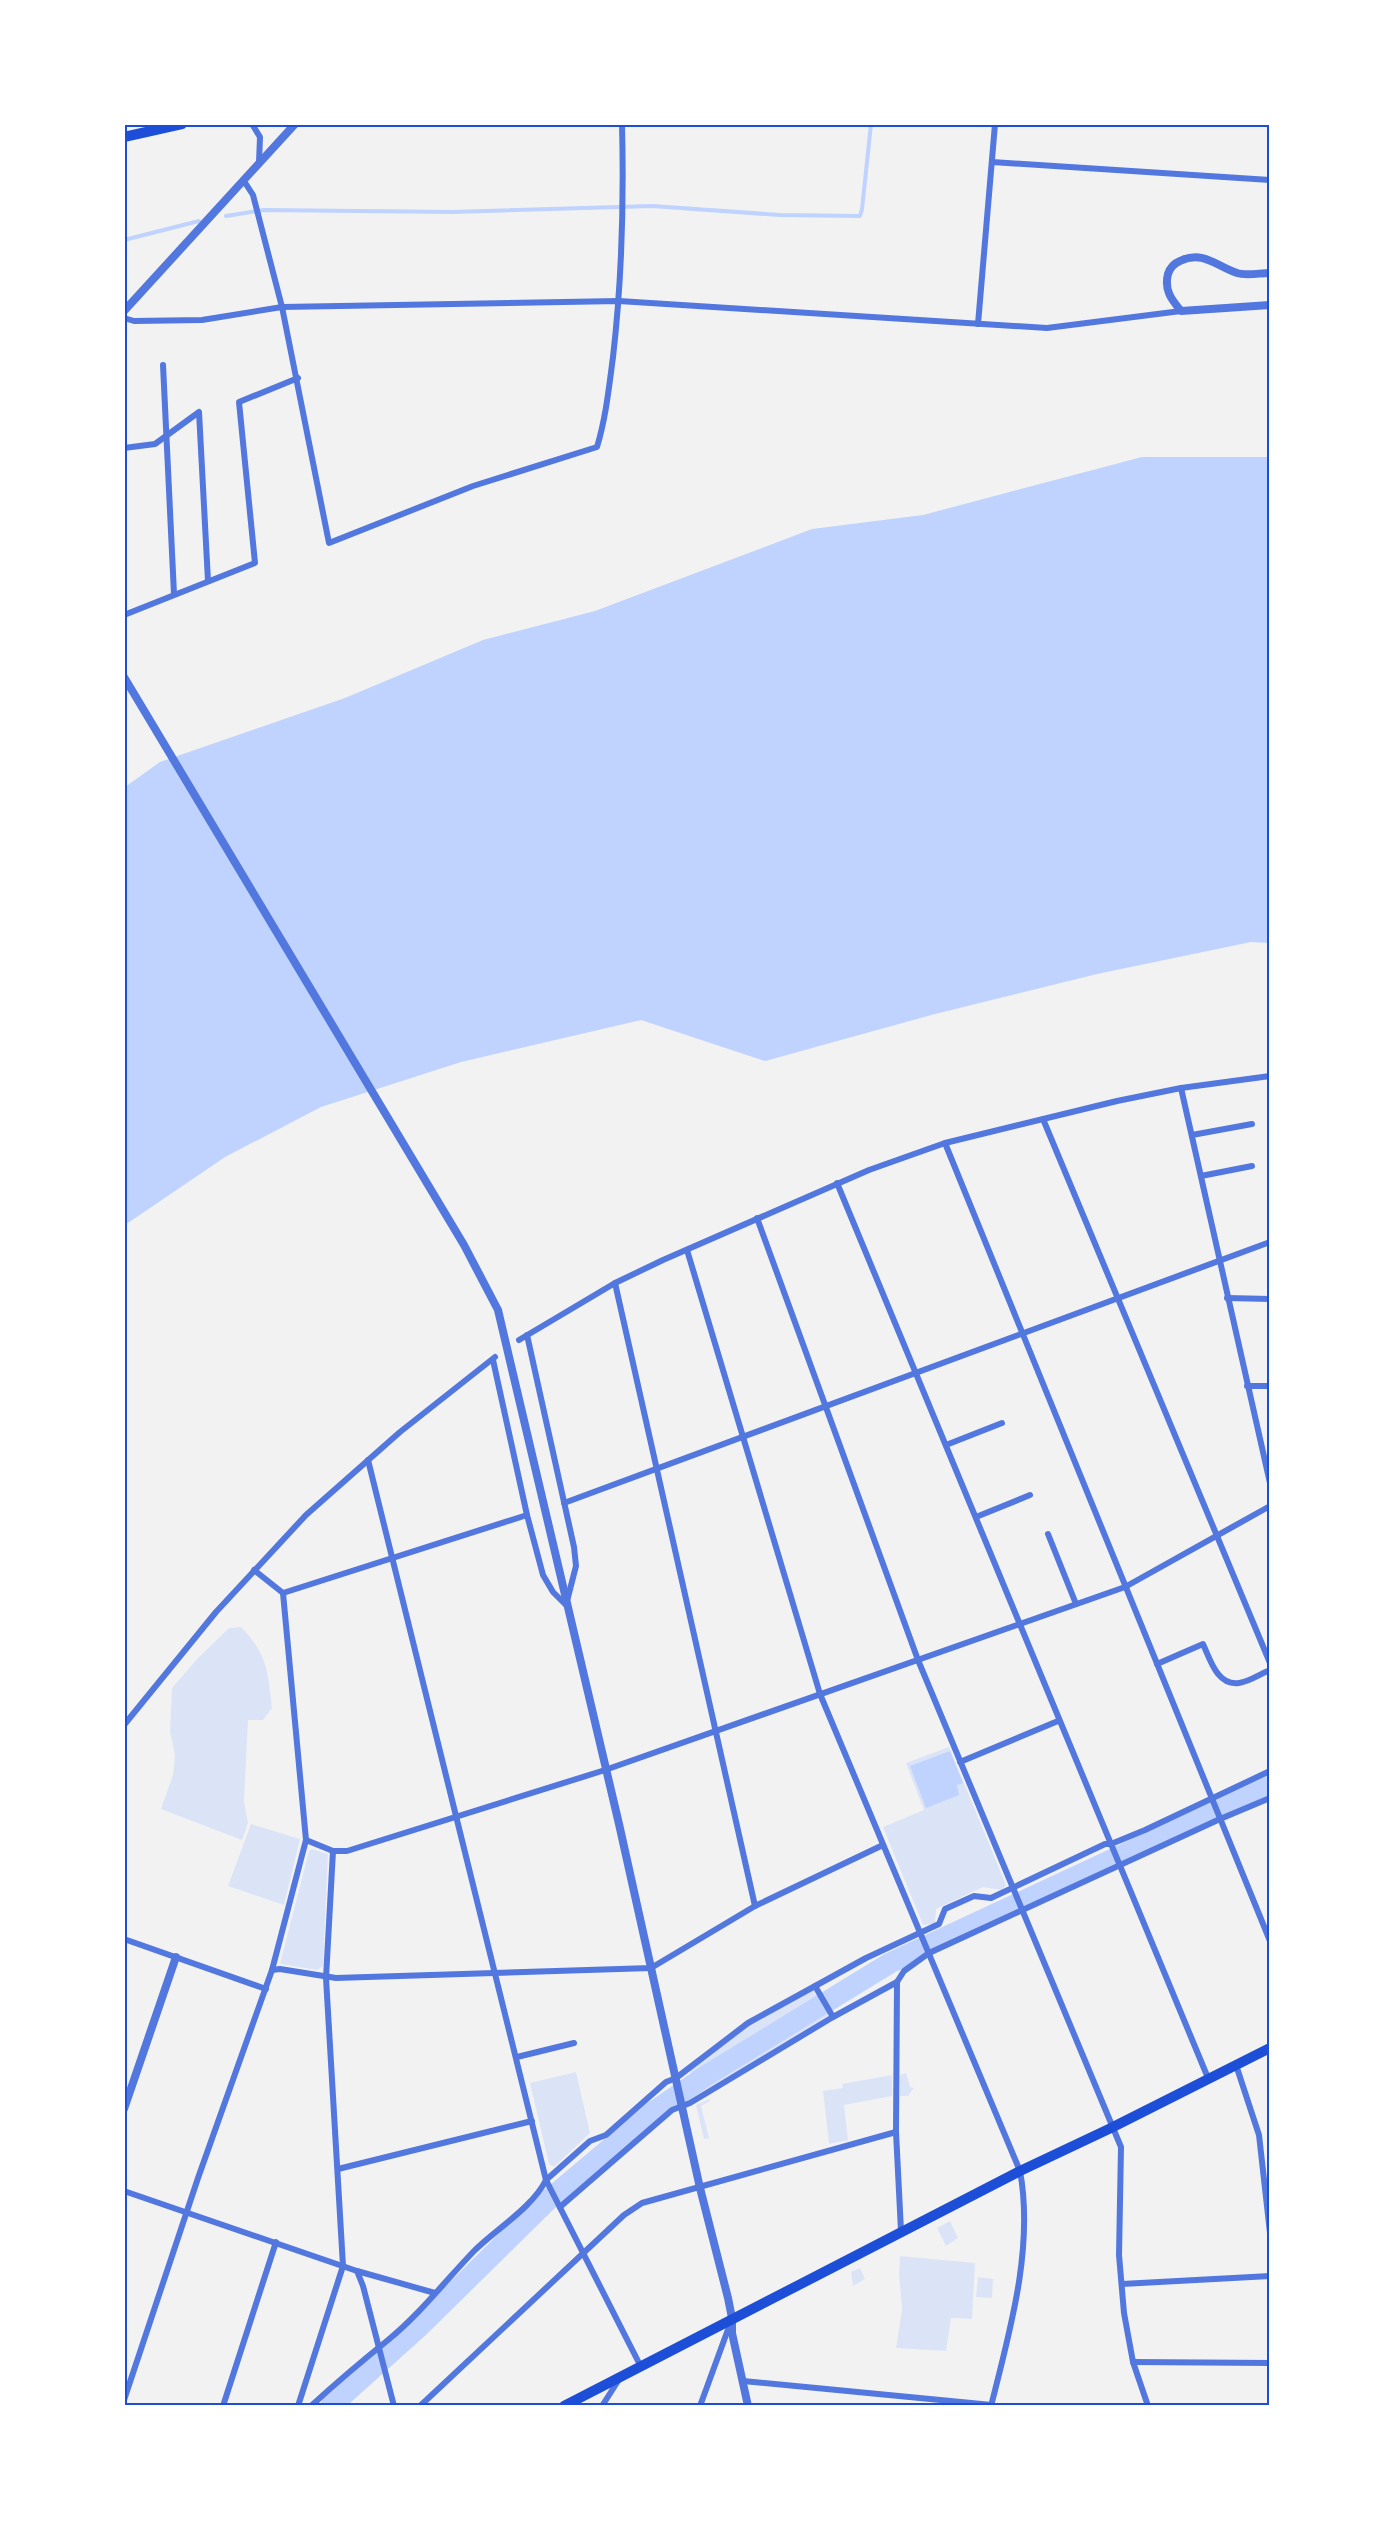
<svg xmlns="http://www.w3.org/2000/svg" width="1394" height="2530" font-family="'Varela Round',sans-serif">
<style>
.green{fill:#dbe4f7}
.water{fill:#bfd3fe}
.lines{fill:none;stroke-linecap:round;stroke-linejoin:round}
.stream{stroke:#bfd3fe;stroke-width:4}
.river{stroke:#bfd3fe;stroke-width:21}
.minor{stroke:#5277de;stroke-width:6}
.tertiary{stroke:#5277de;stroke-width:8}
.primary{stroke:#1d4ed8;stroke-width:10}
.neatline{fill:none;stroke:#1d4ed8;stroke-width:2}
</style>
<rect width="100%" height="100%" fill="#f2f2f2"/>
<g class="green">
<path d="M241,1627C268,1654 268,1674 272,1708L263,1720H248L244,1801L248,1823L242,1840L161,1809L173,1775L175,1755L170,1732L172,1688L198,1658L229,1628Z"/>
<polygon points="949,1747 1006,1885 1002,1890 983,1887 936,1909 935,1924 923,1925 883,1827 924,1810 906,1763"/>
<polygon points="251,1824 300,1839 284,1905 228,1886"/>
<polygon points="312,1849 328,1854 323,1966 317,1970 280,1964 309,1851"/>
<polygon points="813,1990 829,2017 695,2096 690,2071 749,2024"/>
<polygon points="576,2072 590,2133 554,2167 549,2164 530,2083"/>
<polygon points="906,2073 910,2087 914,2088 908,2096 900,2096 900,2075"/>
<polygon points="892,2075 892,2096 844,2105 848,2140 829,2144 823,2091 843,2088 842,2084"/>
<polygon points="709,2099 710,2101 701,2106 709,2138 704,2139 696,2105"/>
<polygon points="950,2221 958,2238 946,2246 937,2228"/>
<polygon points="900,2256 975,2263 972,2319 951,2318 946,2351 896,2348 902,2310 899,2274"/>
<polygon points="860,2268 865,2279 853,2286 851,2272"/>
<polygon points="978,2277 993,2279 992,2298 976,2297"/>
</g>
<g class="water">
<polygon points="1142,457 1269,457 1269,943 1251,942 1097,974 935,1014 765,1061 641,1020 461,1062 321,1107 225,1157 125,1225 125,787 160,762 345,698 483,640 595,611 812,529 923,515"/>
<polygon points="950,1751 963,1783 957,1785 959,1795 926,1808 910,1766"/>
</g>
<g class="lines">
<g class="stream">
<polyline points="226,216 264,210 453,212 652,206 780,215 860,216 862,209 871,124"/>
<polyline points="124,240 199,221"/>
</g>
<polyline class="river" points="331,2406 418,2328 546,2202 653,2112 707,2075 890,1963 1270,1786"/>
<g class="minor">
<polyline points="252,124 260,137 259,162"/>
<polyline points="992,162 1270,180"/>
<path d="M244,181L253,195L282,307L329,543L473,486L597,447C606,417 609,387 613,357C622,279 624,203 622,124"/>
<polyline points="124,318 134,321 202,320 282,307 619,301 1047,328 1181,311"/>
<polyline points="978,324 995,124"/>
<polyline points="163,365 174,594"/>
<polyline points="124,448 155,444 199,412 208,581"/>
<polyline points="124,615 255,563 239,402 298,378"/>
<polyline points="1181,1088 1270,1483"/>
<polyline points="1043,1119 1270,1663"/>
<polyline points="1192,1135 1252,1124"/>
<polyline points="945,1143 1270,1941"/>
<polyline points="1201,1176 1252,1166"/>
<polyline points="837,1183 1208,2078"/>
<polyline points="757,1218 918,1660 1121,2147 1119,2255 1124,2313 1133,2362 1148,2406"/>
<path d="M687,1250L820,1694L1020,2171C1034,2247 1010,2331 991,2406"/>
<polyline points="615,1283 755,1906"/>
<polyline points="1227,1298 1270,1299"/>
<polyline points="519,1340 615,1283 663,1260 869,1170 945,1143 1117,1101 1181,1088 1270,1076"/>
<polyline points="493,1360 527,1515 543,1575 553,1592 566,1605 576,1566 574,1547 527,1335"/>
<polyline points="1247,1386 1270,1386"/>
<polyline points="946,1445 1002,1423"/>
<polyline points="368,1460 546,2180 640,2365"/>
<polyline points="564,1503 1270,1242"/>
<polyline points="976,1517 1030,1495"/>
<polyline points="1048,1534 1076,1604"/>
<polyline points="283,1593 527,1515"/>
<path d="M1157,1664L1203,1644C1210,1659 1217,1686 1239,1683C1249,1682 1260,1674 1270,1670"/>
<polyline points="124,1725 216,1612 306,1515 400,1432 495,1357"/>
<polyline points="960,1762 1058,1721"/>
<polyline points="306,1840 333,1851 347,1851 605,1770 1125,1587 1270,1506"/>
<polyline points="124,1939 266,1989"/>
<polyline points="272,1970 280,1969 336,1978 651,1968 755,1906 883,1845"/>
<polyline points="897,1982 896,2132 901,2231"/>
<polyline points="815,1986 833,2017"/>
<polyline points="517,2057 574,2043"/>
<polyline points="1236,2065 1259,2135 1270,2233"/>
<polyline points="338,2169 532,2121"/>
<polyline points="124,2191 357,2271 435,2293"/>
<polyline points="560,2207 672,2110 690,2103 833,2017 897,1982 904,1971 929,1953 1220,1819 1270,1798"/>
<polyline points="357,2271 363,2286 394,2406"/>
<polyline points="1122,2284 1270,2276"/>
<polyline points="1133,2362 1270,2363"/>
<polyline points="743,2381 992,2405"/>
<polyline points="124,2400 198,2178 272,1970 306,1840 283,1593 254,1570"/>
<polyline points="223,2406 276,2242"/>
<polyline points="298,2406 343,2266 326,1978 333,1851"/>
<path d="M311,2406C336,2383 362,2361 388,2340C420,2314 446,2280 474,2251C496,2229 532,2208 546,2180L590,2141L606,2135L666,2082L676,2078L748,2023L866,1958L939,1924L945,1909L974,1896L991,1898L1105,1844H1111L1145,1830L1270,1771"/>
<polyline points="420,2406 624,2215 642,2203 896,2132"/>
<polyline points="602,2406 618,2381"/>
<polyline points="700,2406 730,2324"/>
</g>
<g class="tertiary">
<path d="M1270,273C1260,273 1246,276 1237,273C1216,266 1203,250 1180,261C1175,263 1170,268 1168,274C1164,290 1171,299 1181,311L1270,305"/>
<polyline points="124,311 295,124"/>
<polyline points="124,677 464,1245 498,1310 619,1824 700,2188 728,2298 732,2318 732,2333 748,2406"/>
<polyline points="124,2109 176,1957"/>
</g>
<g class="primary">
<polyline points="124,137 182,124"/>
<polyline points="564,2406 1020,2171 1111,2128 1270,2048"/>
</g>
</g>
<rect width="1394" height="2530" fill="none" stroke="#ffffff" stroke-width="252"/>
<rect x="126" y="126" width="1142" height="2278" class="neatline"/>
</svg>
